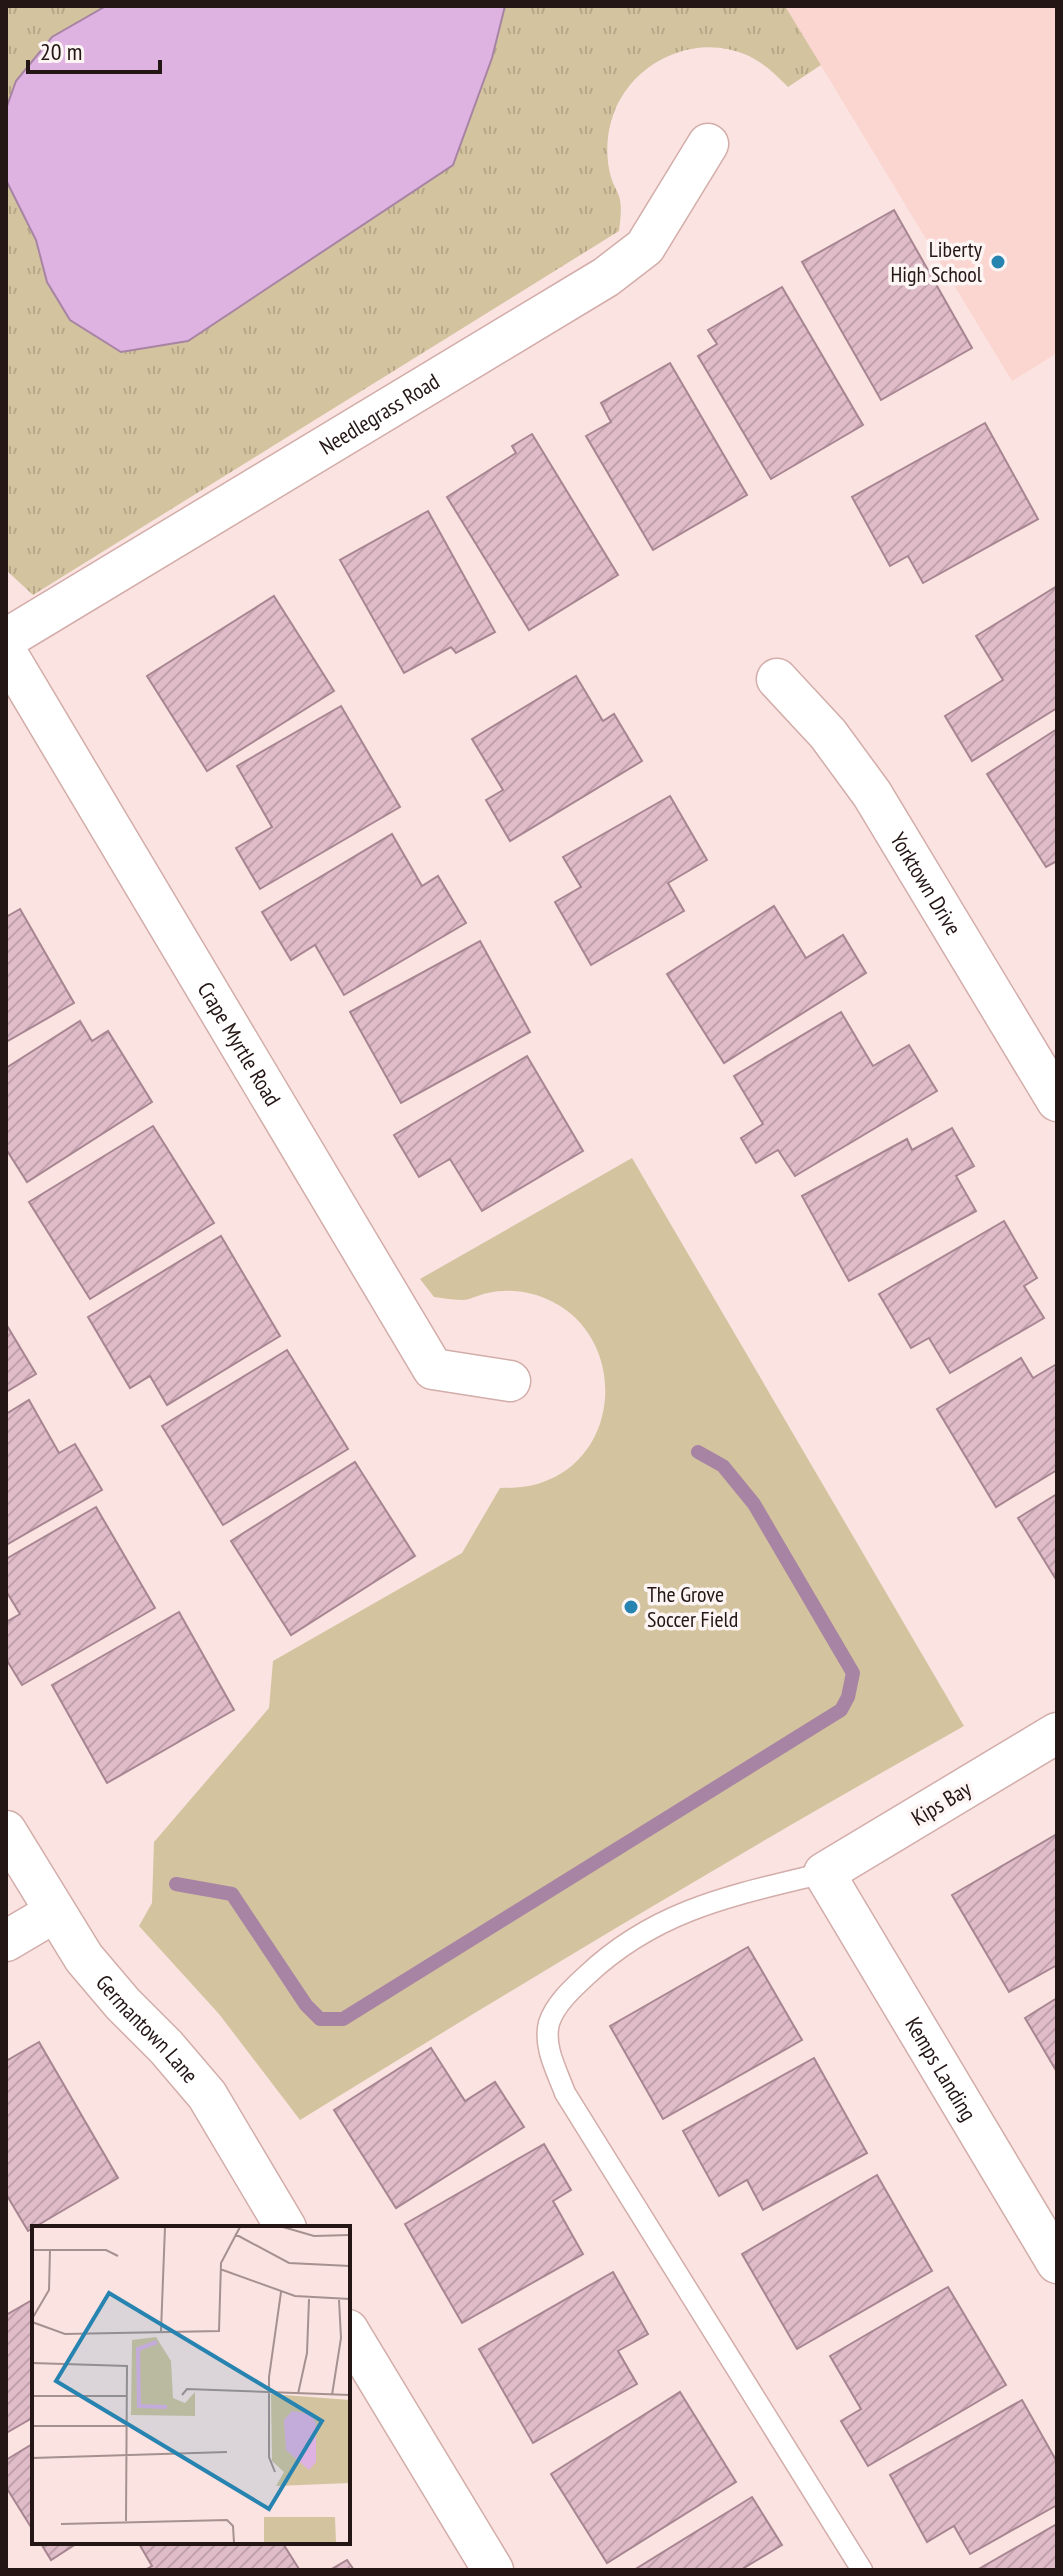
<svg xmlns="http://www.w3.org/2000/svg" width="1063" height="2576" font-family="'PT Sans Narrow',sans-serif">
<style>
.built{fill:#fbd5d0}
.grass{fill:url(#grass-tufts)}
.pitch{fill:#d4c39f}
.water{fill:#dfb3e1;stroke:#a784a4;stroke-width:2}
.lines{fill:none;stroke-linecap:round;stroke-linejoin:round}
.stream{stroke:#a784a4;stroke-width:14}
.building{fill:url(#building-hatch);stroke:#a78591;stroke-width:2}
.service-casing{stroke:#d2ada9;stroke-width:23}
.minor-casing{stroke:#d2ada9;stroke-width:43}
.service{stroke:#fff;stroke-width:20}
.minor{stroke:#fff;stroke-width:40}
.poi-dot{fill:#2783b0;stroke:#fdf5f4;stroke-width:3}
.labels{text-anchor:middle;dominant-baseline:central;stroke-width:7;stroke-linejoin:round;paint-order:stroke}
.poi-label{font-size:22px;fill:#231614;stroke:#fdf5f4;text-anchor:end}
.street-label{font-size:22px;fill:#231614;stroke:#fdf5f4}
.inset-river{fill:none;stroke:#dfb3e1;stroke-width:4}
.inset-road{fill:none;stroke:#a5918f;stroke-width:2}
.view{fill:#2783b0;fill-opacity:0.15;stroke:#2783b0;stroke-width:4}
.inset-edge{fill:none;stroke:#231614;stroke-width:4}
</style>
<defs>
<pattern id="grass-tufts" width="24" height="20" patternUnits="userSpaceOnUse" patternTransform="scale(2)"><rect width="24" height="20" fill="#d4c39f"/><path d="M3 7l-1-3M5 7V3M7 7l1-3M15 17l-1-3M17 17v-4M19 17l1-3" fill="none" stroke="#b6a788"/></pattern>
<pattern id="building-hatch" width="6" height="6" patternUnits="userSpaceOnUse" patternTransform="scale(2)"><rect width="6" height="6" fill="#e0bcc9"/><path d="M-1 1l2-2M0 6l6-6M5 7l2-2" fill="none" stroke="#c0a1ac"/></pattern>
</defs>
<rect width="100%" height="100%" fill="#fbe3e1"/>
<polygon class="built" points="785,6 1057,6 1057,353 1012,381"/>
<path class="grass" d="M6,6H785L821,65L788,87C776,75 765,64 749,56C694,30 626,64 611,122C606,139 606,160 611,177C613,185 619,193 620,200C622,210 620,222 619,231L33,595L6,570Z"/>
<path class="pitch" d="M632,1158L964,1726C740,1852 519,1985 300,2120L219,2014L139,1926L152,1903L154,1842L269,1708L273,1661L462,1553L500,1488C517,1488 533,1487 548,1480C623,1449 624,1338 553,1302C534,1292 509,1288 488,1293C480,1294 472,1299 464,1300C454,1300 443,1298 434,1297L420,1279Z"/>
<polygon class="water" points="106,6 505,6 492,58 453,165 188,341 121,352 70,320 47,282 36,240 6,180 6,109 16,81 52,37"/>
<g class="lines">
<polyline class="stream" points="176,1884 232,1894 306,2005 320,2019 343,2019 841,1710 848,1697 853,1673 754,1504 723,1466 698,1452"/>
</g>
<g class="building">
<polygon points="894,210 972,348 881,400 802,262"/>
<polygon points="782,287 863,425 771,479 698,356 717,344 708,330"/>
<polygon points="670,363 747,495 653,550 586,436 611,422 601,403"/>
<polygon points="985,423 1038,519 923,583 908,556 890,566 852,497"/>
<polygon points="532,434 618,575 529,630 447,497 516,453 512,446"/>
<polygon points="428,511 495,632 456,653 451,647 404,673 340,560"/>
<polygon points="1057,586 1057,708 972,761 945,716 1003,680 976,636"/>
<polygon points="274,596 334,691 207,771 147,676"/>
<polygon points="576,676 603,721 614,714 642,761 510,841 486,800 503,790 472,739"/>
<polygon points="341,706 400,807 260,889 236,848 272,827 237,766"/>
<polygon points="1057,729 1057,861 1046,867 987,774"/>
<polygon points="670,796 707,860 668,883 684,911 591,965 555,902 581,887 563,857"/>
<polygon points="392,834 422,886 438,876 466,923 344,995 315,945 291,960 262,912"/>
<polygon points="774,906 806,958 843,935 866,973 724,1063 667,974"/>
<polygon points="20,909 74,1003 6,1042 6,917"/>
<polygon points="480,941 530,1032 401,1103 350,1012"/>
<polygon points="841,1012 873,1066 909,1045 937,1091 795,1176 778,1150 756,1163 741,1138 763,1124 734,1076"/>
<polygon points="80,1021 92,1041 108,1031 152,1102 27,1182 6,1149 6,1068"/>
<polygon points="527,1056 583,1151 482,1211 450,1159 419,1177 394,1135"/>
<polygon points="153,1126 214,1223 90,1299 29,1202"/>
<polygon points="952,1128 974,1166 956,1176 976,1211 849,1281 802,1196 907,1139 912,1150"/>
<polygon points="1004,1221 1037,1278 1024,1286 1044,1318 950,1373 929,1338 911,1348 879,1294"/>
<polygon points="221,1236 280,1336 167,1405 150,1376 130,1388 88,1317"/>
<polygon points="6,1324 36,1374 6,1392"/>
<polygon points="287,1350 348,1449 223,1525 162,1426"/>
<polygon points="1021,1358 1033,1378 1057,1364 1057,1470 996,1507 937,1409"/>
<polygon points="29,1400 59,1453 75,1444 102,1490 6,1545 6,1414"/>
<polygon points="355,1462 415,1556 291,1635 231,1541"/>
<polygon points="1057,1494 1057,1581 1018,1518"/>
<polygon points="96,1507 155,1608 22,1685 6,1659 6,1622 20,1614 6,1591 6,1559"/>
<polygon points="179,1612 234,1710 107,1783 52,1685"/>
<polygon points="1057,1834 1057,1965 1009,1992 952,1895"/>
<polygon points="748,1947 802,2040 663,2119 610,2026"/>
<polygon points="1057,1998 1057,2072 1025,2018"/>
<polygon points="39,2042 118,2178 28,2231 6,2194 6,2061"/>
<polygon points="431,2048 465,2101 495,2082 524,2127 396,2208 334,2110"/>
<polygon points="814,2058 867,2153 763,2210 747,2180 719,2196 683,2131"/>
<polygon points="544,2144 571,2190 553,2201 583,2254 462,2323 405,2224"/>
<polygon points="877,2175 932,2271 797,2349 742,2254"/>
<polygon points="613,2272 648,2334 618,2351 637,2384 533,2443 479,2349"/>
<polygon points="948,2287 1006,2385 868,2466 841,2421 861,2409 830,2356"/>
<polygon points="34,2299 34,2417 6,2433 6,2315"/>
<polygon points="680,2392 736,2482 607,2563 551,2474"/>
<polygon points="1022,2400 1057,2462 1057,2505 970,2554 954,2526 927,2542 890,2475"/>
<polygon points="34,2443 34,2532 6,2487 6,2460"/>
<polygon points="752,2497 782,2545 744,2568 745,2570 634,2570"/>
<polygon points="1057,2524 1057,2570 977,2570"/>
<polygon points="40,2542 79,2542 51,2560"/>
<polygon points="138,2542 282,2542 299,2569 145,2570 152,2566"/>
<polygon points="347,2560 354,2570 330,2570"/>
</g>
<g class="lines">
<g class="service-casing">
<path id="service" d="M824,1873C734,1895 657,1909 587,1975C573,1988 555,2004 549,2023C543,2047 557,2071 565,2093L862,2570"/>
</g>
<g class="minor-casing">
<g id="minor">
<path id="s1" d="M6,639L606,277L645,247L708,144"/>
<path id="s2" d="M6,652L433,1369L510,1381"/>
<path id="s3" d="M777,679L828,734L872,794L1057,1101"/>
<path id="s4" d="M1057,1733L824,1873L1057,2263"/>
<path id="s5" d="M6,1831L84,1958L123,2004L166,2047L207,2095L286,2228"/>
<polyline points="6,1941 55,1912"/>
<polyline points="348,2330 493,2570"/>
</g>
</g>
<use href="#service" class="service"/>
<use href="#minor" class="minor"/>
</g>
<g class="poi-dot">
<circle cx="998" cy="262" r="8"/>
<circle cx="631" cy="1607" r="8"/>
</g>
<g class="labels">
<g class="poi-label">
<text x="982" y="249">Liberty<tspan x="982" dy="25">High School</tspan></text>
<text x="647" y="1594" text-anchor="start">The Grove<tspan x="647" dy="25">Soccer Field</tspan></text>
</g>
<g class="street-label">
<text stroke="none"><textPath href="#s1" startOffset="436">Needlegrass Road</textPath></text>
<text stroke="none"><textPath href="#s3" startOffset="254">Yorktown Drive</textPath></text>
<text stroke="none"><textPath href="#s2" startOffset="456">Crape Myrtle Road</textPath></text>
<text transform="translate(941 1803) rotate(-31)">Kips Bay</text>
<text stroke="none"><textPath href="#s5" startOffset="244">Germantown Lane</textPath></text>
<text stroke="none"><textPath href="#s4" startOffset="500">Kemps Landing</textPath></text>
</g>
</g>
<g transform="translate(32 2226)">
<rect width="318" height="318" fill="#fbe3e1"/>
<path d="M239,168L318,174V257L244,260L252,246L240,235Z" fill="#d4c39f"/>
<path d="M124,111L139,135L141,172L153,177L163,166V190L99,189L100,114ZM232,291H303L304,317H232Z" fill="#d4c39f"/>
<path d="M260,185L279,188L284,197V236L277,244L254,224L252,194Z" fill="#dfb3e1"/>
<path class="inset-river" d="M125,116L106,123L107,180L135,181"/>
<path class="inset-road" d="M251,1L282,10L318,9M203,8L257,37L318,40M0,24H74L86,30M188,43L263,70L318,73M0,93L17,64L18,24M0,96L33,108L187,105L189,37L208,1M129,105L133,1M0,137L95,140L94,295M266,168L275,127L277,73M150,169L155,163L318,169M300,169L309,112L307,74M0,170H94M0,200H94M0,232L195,226M243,246L237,231V151L249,66M29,298L195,294L201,300L202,317"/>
<path class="view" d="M77,67L290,195L237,283L24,155Z"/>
<rect width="318" height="318" class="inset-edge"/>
</g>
<rect width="1063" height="2576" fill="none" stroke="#231614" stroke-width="16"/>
<path d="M28 60v12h132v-12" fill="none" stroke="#231614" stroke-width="4"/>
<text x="40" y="60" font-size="24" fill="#231614" stroke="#fdf5f4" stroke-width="6" paint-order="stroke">20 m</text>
</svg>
